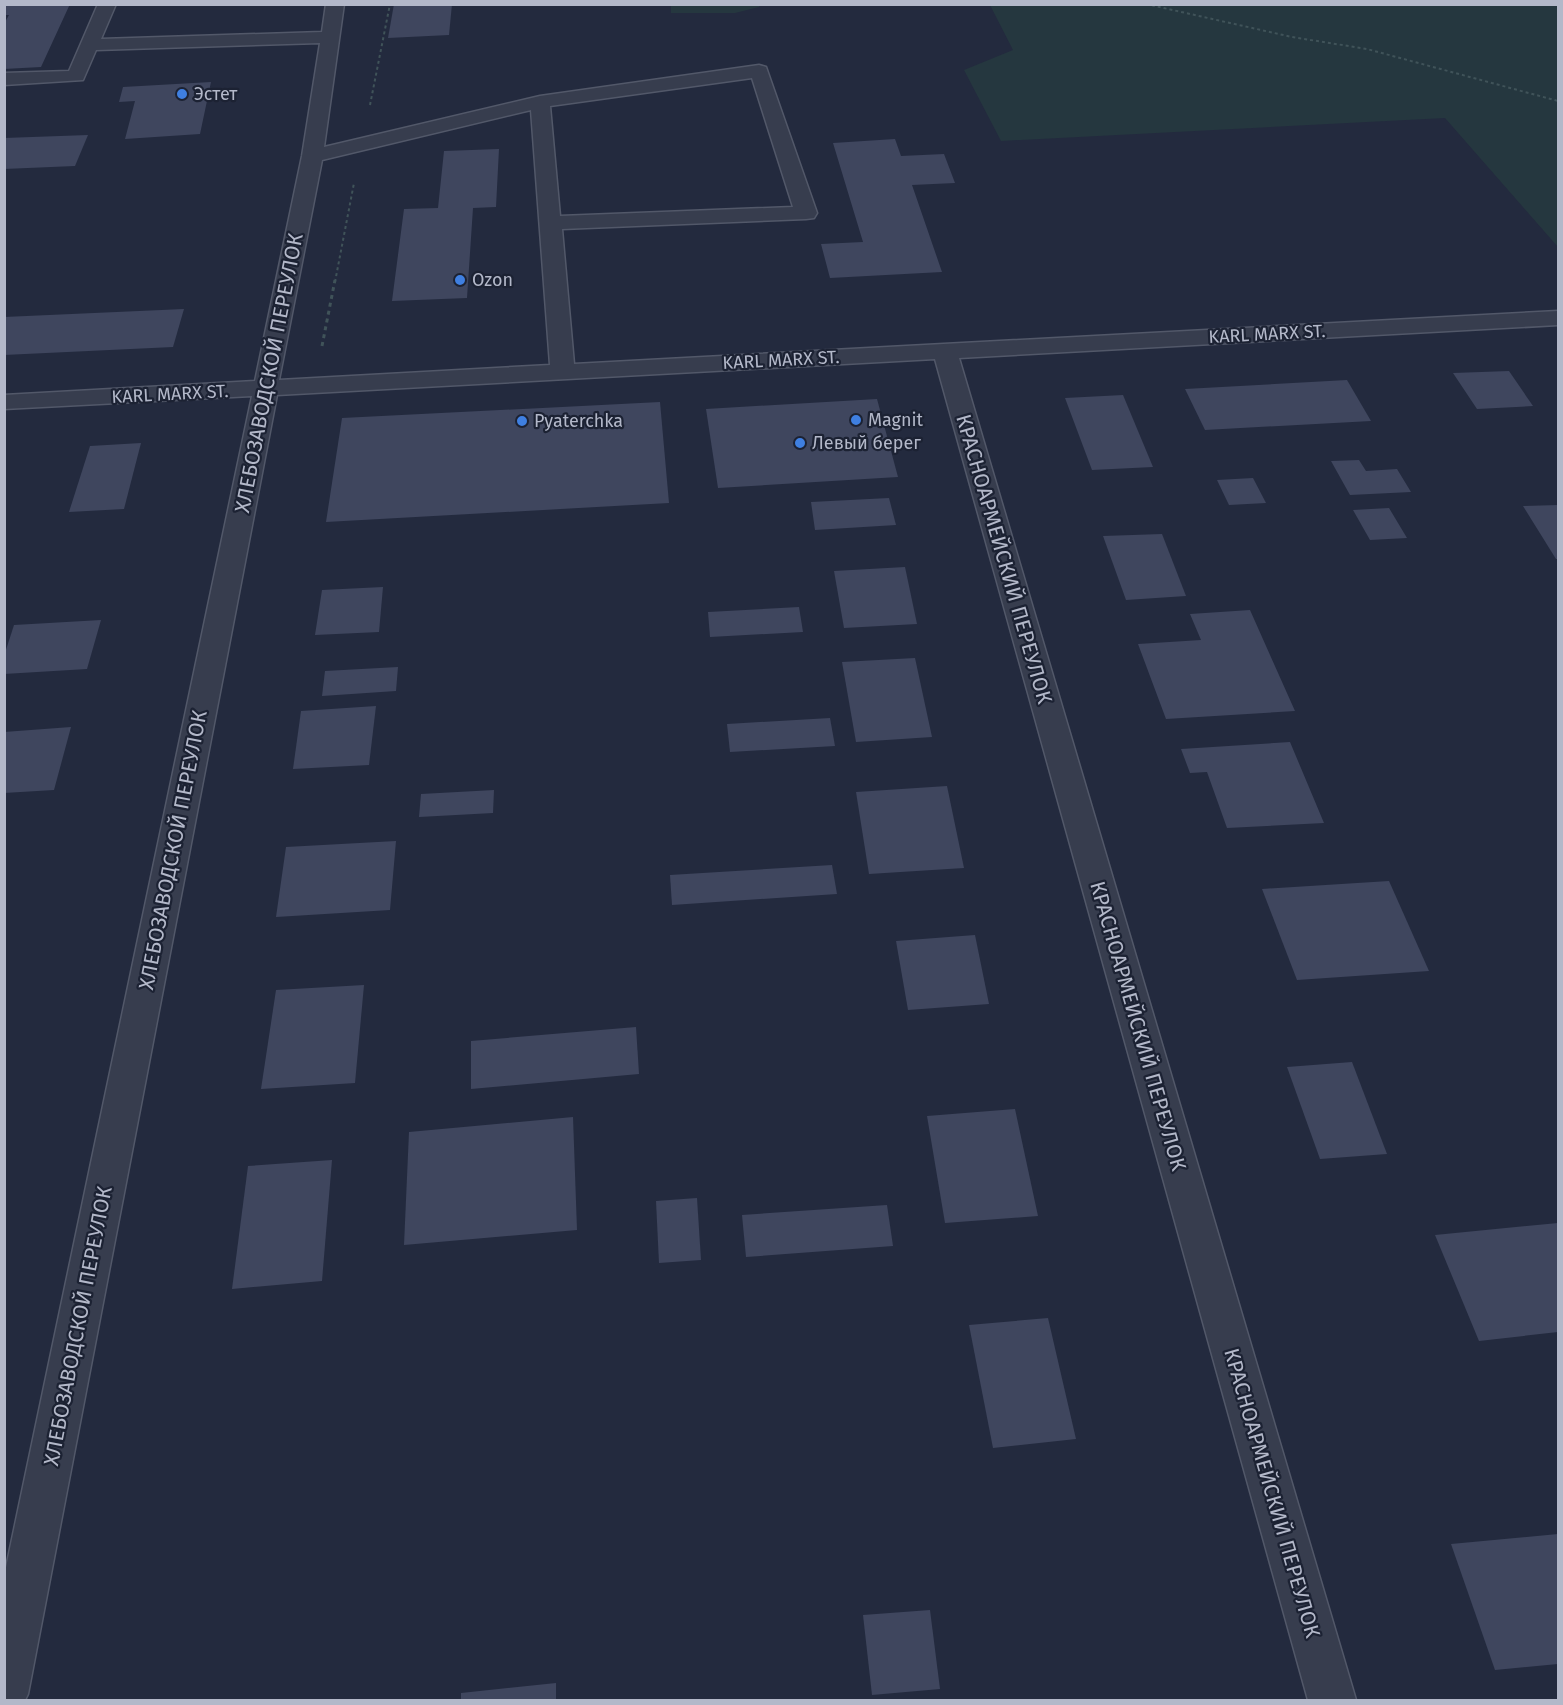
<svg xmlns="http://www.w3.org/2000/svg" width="1563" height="1705" font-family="'Fira Sans',sans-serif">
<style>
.green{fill:#25373f}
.building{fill:#3f465e}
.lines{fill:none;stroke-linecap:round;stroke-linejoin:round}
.minor-casing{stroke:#525869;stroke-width:3}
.path-far1{stroke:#405359;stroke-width:2;stroke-dasharray:3 3;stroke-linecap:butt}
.path{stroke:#405359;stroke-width:3;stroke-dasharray:4 4;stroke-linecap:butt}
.minor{fill:#373d4e;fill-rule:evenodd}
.shop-dot{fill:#3f7fe0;stroke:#1c2233;stroke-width:2}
.labels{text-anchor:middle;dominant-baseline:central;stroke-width:4.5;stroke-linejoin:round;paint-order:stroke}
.far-poi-label{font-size:18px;fill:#b3b8c9;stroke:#1c2233;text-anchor:start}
.far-street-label{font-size:18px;fill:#b3b8c9;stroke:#1c2233}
.street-label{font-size:21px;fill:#b3b8c9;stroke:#1c2233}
</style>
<rect width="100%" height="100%" fill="#232a3e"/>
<g class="green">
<polygon points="671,5 671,4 760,5 759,7 735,13 671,13"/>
<polygon points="990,5 1558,5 1558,247 1445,118 1001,141 964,70 1013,50"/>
</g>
<g class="building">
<polygon points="4,4 70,4 41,67 4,69 4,24 9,15 4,15"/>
<polygon points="394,4 452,4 449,35 388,38"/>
<polygon points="211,82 200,134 125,139 135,101 119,102 123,87"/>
<polygon points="88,135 75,166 4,169 4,138"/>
<polygon points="895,139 901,156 944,154 955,183 912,185 942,272 830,278 821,244 863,242 833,143"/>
<polygon points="499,149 496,207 473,208 467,298 392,301 404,209 438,208 444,151"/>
<polygon points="184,309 173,347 4,355 4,317"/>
<polygon points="1509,371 1533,406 1477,409 1453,373"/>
<polygon points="1347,380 1371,421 1205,430 1185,389"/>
<polygon points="1123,395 1153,467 1092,470 1065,398"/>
<polygon points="877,399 898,477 718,488 706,409"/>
<polygon points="660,402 669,503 326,522 342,418"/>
<polygon points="141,443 124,509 69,512 90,446"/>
<polygon points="1359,460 1366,471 1397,469 1411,492 1350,495 1331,461"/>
<polygon points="1253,478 1266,503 1229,505 1217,480"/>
<polygon points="889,498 896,525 815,530 811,502"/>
<polygon points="1558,505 1558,559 1556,559 1523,506"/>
<polygon points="1389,508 1407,538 1370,540 1353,510"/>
<polygon points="1162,534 1186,596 1126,600 1103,536"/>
<polygon points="905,567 917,624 844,628 834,571"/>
<polygon points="383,587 379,632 315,635 322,590"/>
<polygon points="799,607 803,632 710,637 708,612"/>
<polygon points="1250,610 1295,711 1166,719 1138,644 1201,640 1190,614"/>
<polygon points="101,620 87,669 4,674 4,656 14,625"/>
<polygon points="915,658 932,737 856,742 842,662"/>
<polygon points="398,667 396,691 322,696 325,671"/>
<polygon points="376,706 369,765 293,769 301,711"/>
<polygon points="830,718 835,746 730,752 727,724"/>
<polygon points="71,727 54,790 4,793 4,732"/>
<polygon points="1290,742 1324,823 1227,828 1207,772 1190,773 1181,749"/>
<polygon points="947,786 964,868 869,874 856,792"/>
<polygon points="494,790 493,813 419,817 421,794"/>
<polygon points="396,841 390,910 276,917 286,847"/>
<polygon points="832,865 837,894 672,905 670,875"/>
<polygon points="1389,881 1429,971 1297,980 1262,889"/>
<polygon points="975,935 989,1004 908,1010 896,941"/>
<polygon points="364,985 355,1083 261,1089 276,990"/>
<polygon points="636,1027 639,1074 471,1089 471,1041"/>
<polygon points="1352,1062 1387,1154 1320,1159 1287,1067"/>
<polygon points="1015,1109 1038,1216 945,1223 927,1116"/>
<polygon points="573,1117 577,1230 404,1245 409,1132"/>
<polygon points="332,1160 322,1281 232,1289 248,1166"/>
<polygon points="697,1198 701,1260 659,1263 656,1201"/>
<polygon points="887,1205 893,1246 746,1257 742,1215"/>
<polygon points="1558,1223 1558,1332 1479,1341 1435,1235"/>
<polygon points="1048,1318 1076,1439 993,1448 969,1325"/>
<polygon points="1558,1534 1558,1664 1495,1670 1451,1544"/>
<polygon points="930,1610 940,1689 872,1695 863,1615"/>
<polygon points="556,1683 556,1700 461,1700 461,1693"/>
</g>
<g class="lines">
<g class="minor-casing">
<path id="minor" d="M98,4H116L101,39L322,32L326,4H344L324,147L540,96L759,65L766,67L817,213L814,218L806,219L562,229L574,364L1558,311V325L959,358L1356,1700H1308L935,359L277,395L28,1694L25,1700H4V1577L252,396L4,409V395L255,381L302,156L320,43L96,50L83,80L4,85V73L69,71ZM752,78L793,207L560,216L550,106ZM531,110L550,365L279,380L322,160Z"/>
</g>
<g class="path-far1">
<polyline points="1146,4 1292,37 1367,49 1558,101"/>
<polyline points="370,105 390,4"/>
<polyline points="335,282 354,183"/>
</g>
<polyline class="path" points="322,346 335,280"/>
<use href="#minor" class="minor"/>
</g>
<g class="shop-dot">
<circle cx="182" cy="94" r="6"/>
<circle cx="460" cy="280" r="6"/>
<circle cx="856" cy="420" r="6"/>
<circle cx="522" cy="421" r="6"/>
<circle cx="800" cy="443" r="6"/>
</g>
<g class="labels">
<g class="far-poi-label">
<text x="194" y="94">Эстет</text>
<text x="472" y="280">Ozon</text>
<text x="868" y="420">Magnit</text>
<text x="534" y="421">Pyaterchka</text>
<text x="812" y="443">Левый берег</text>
</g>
<g class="far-street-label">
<text transform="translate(1267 334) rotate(-3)">KARL MARX ST.</text>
<text transform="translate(781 360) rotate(-3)">KARL MARX ST.</text>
<text transform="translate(170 394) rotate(-3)">KARL MARX ST.</text>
</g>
<g class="street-label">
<text transform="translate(269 373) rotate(-79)">ХЛЕБОЗАВОДСКОЙ ПЕРЕУЛОК</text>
<text transform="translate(1004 559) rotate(74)">КРАСНОАРМЕЙСКИЙ ПЕРЕУЛОК</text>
<text transform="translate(173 850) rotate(-79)">ХЛЕБОЗАВОДСКОЙ ПЕРЕУЛОК</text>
<text transform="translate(1138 1026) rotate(74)">КРАСНОАРМЕЙСКИЙ ПЕРЕУЛОК</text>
<text transform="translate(78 1326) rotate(-79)">ХЛЕБОЗАВОДСКОЙ ПЕРЕУЛОК</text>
<text transform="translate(1272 1493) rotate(74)">КРАСНОАРМЕЙСКИЙ ПЕРЕУЛОК</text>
</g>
</g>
<rect width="1563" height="1705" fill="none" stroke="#b3b8c9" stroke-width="12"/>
</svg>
